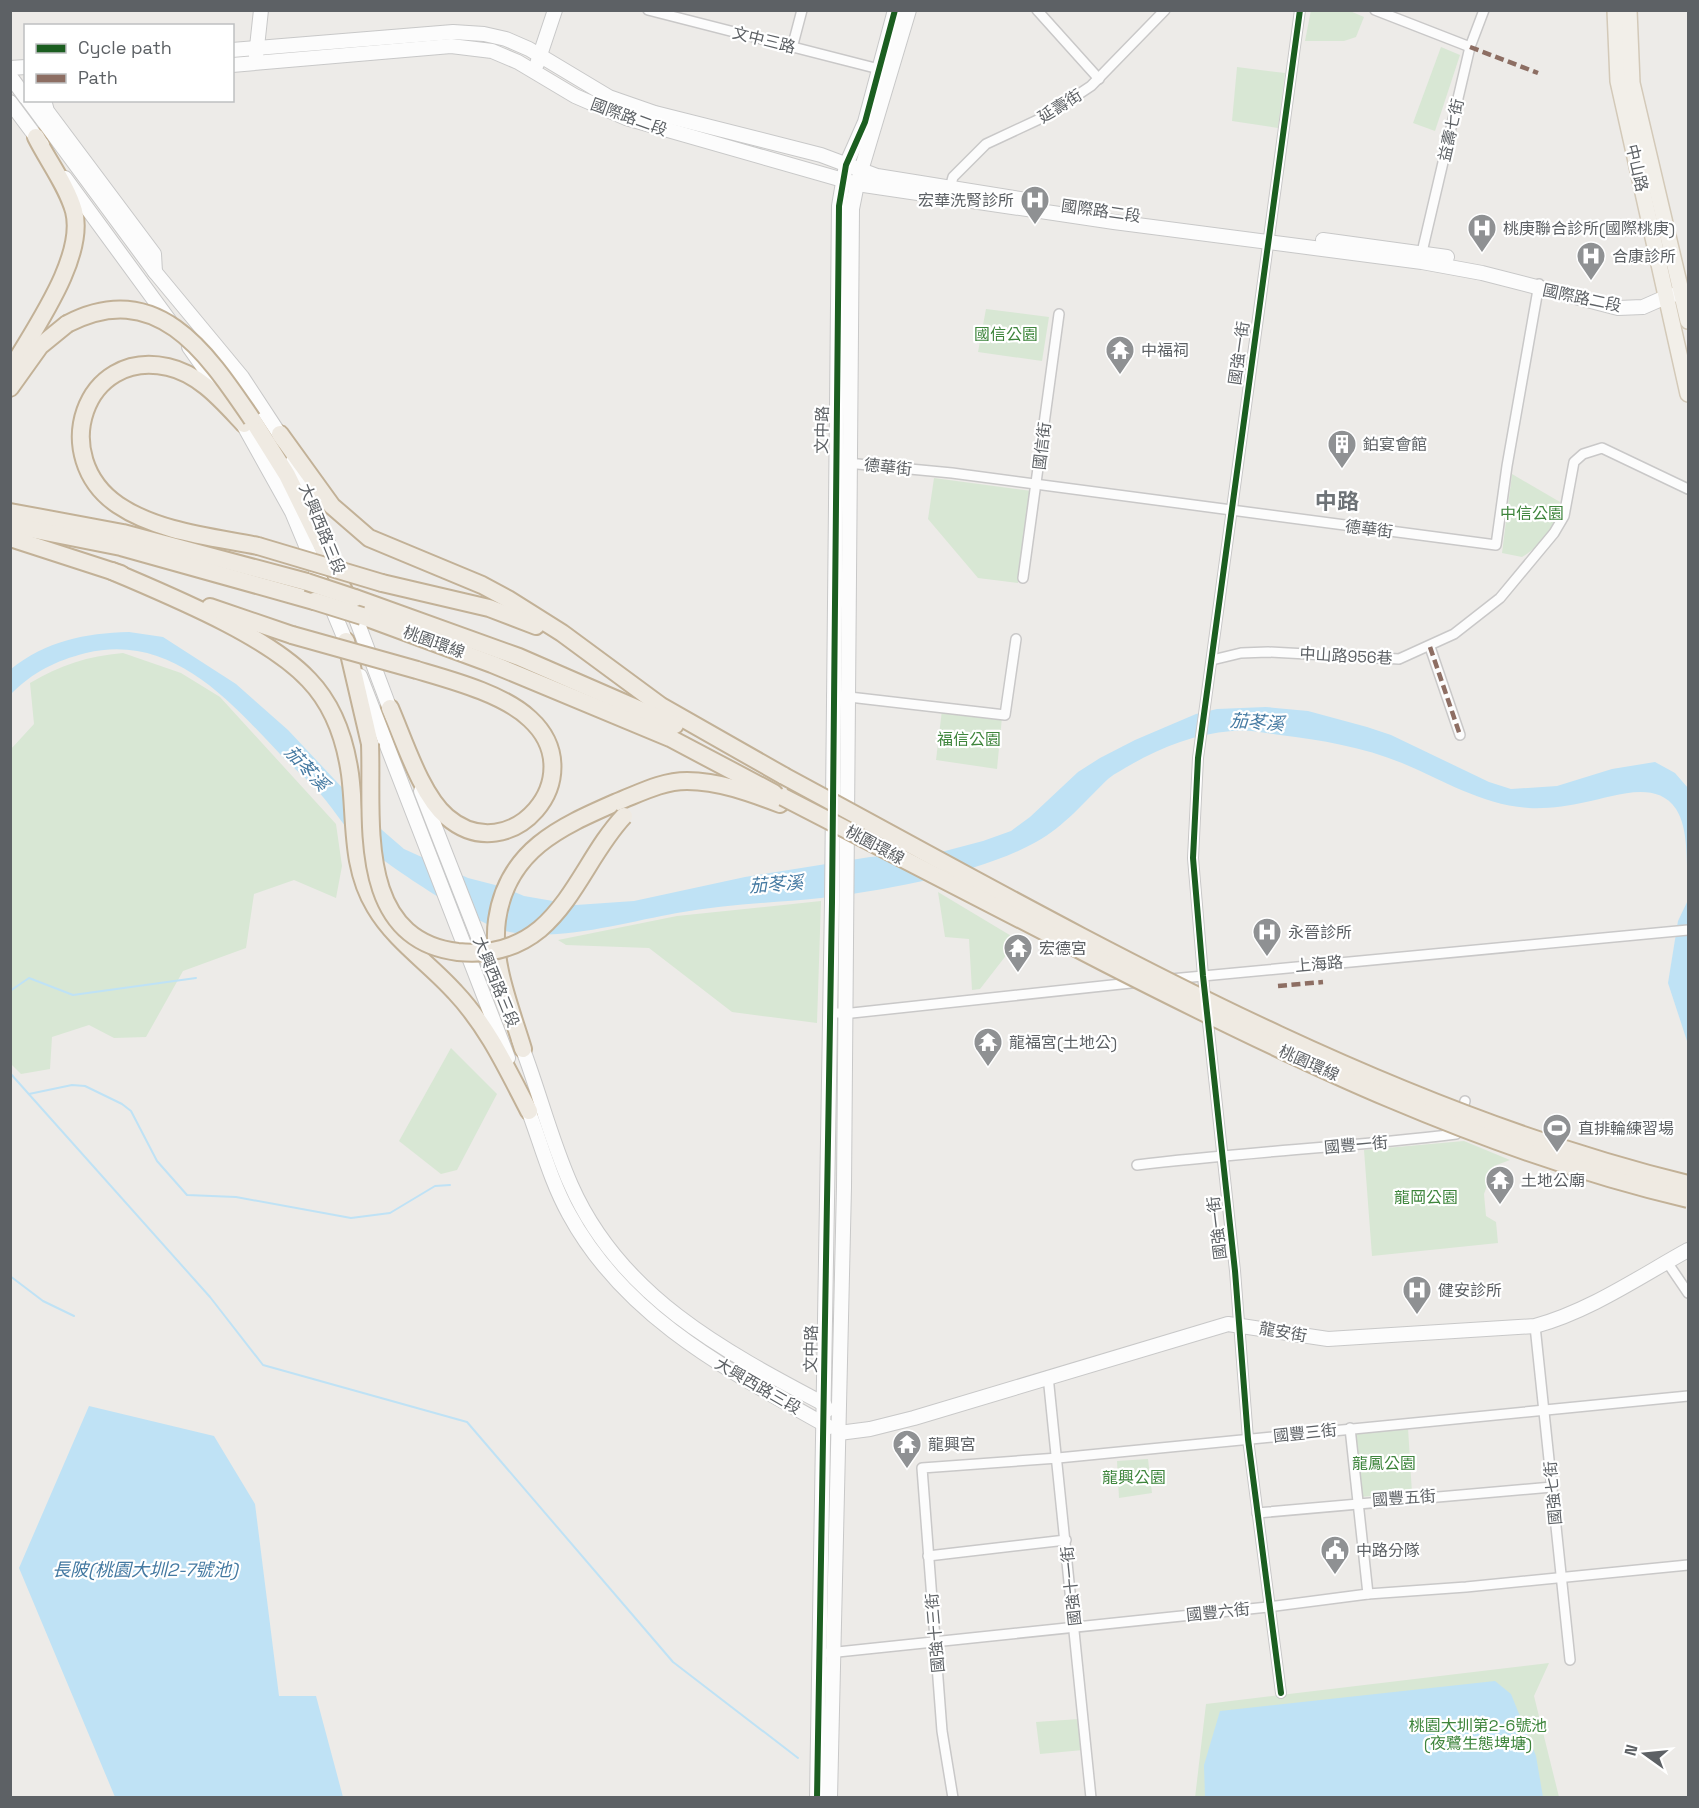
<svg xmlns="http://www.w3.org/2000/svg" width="1699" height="1808" font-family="'Space Grotesk','Noto Sans TC',sans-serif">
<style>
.green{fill:#d8e7d4}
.water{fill:#bfe2f5}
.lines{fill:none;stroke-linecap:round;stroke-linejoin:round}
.stream{stroke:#bfe2f5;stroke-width:2}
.street-casing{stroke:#c9c8c8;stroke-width:12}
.secondary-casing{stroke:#c8c8c8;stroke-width:16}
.primary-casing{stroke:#d3c9b8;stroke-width:18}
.highway-casing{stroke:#c2b197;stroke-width:20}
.street{stroke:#fcfcfc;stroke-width:9}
.secondary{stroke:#fcfcfc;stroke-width:14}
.primary{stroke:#f2efe9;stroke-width:15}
.highway{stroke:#efeae2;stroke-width:16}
.highway-bridge-casing{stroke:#c2b197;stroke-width:20;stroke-linecap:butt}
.highway-bridge{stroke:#efeae2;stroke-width:16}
.quiet{stroke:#8d6e63;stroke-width:4.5;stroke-dasharray:9 4.5;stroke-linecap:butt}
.cycleway-casing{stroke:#fff;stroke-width:10}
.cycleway{stroke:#1b5e20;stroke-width:6}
.labels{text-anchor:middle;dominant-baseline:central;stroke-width:4.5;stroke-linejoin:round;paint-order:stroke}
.street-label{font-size:16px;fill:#5d6165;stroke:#fff}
.poi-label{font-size:16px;fill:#5d6165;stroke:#fff;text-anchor:start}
.park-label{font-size:16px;fill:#3e853c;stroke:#fff}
.water-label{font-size:18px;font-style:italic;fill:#457aa2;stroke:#fff}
.district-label{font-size:22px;font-weight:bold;fill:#6e7377;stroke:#fff}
</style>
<rect width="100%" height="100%" fill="#edebe8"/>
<g class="green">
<polygon points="1311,10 1350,11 1364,17 1356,37 1344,41 1305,41"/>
<polygon points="1441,47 1460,55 1435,131 1413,123"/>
<polygon points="1237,67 1285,73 1278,128 1232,121"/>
<polygon points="986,309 1049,317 1042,361 978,352"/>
<path d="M1512,474L1560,502C1558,525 1542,545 1522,557L1502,553Z"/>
<polygon points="934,478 1032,491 1018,583 978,578 928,519"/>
<path d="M123,653L181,673L220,697L336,824L342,866L336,898L294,880L254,894L246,948L183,971L146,1037L114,1038L89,1025L52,1037L50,1069L21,1074L10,1063L11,749L34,724L30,683C60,665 88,656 123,653Z"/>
<polygon points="942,710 1002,717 997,769 936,760"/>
<polygon points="938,892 1018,940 980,989 972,990 969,939 945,937"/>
<polygon points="821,901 817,1023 732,1012 649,948 566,945 558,940 677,916"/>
<polygon points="451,1048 497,1094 457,1170 441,1174 399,1141"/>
<polygon points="1464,1141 1510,1160 1494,1166 1484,1194 1486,1216 1496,1222 1498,1243 1372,1256 1364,1150"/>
<polygon points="1408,1428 1412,1493 1360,1497 1354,1433"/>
<polygon points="1148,1459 1152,1493 1119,1498 1117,1461"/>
<polygon points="1549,1663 1534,1696 1559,1797 1195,1798 1206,1704"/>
<polygon points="1079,1719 1083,1750 1040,1754 1036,1722"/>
</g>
<g class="water">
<path d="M129,632L163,637L236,684L288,730L382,830L404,849L468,878L503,887L524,896L576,905L634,901L745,877L870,857L945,851L983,841L1011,831L1030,817L1078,772L1100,758L1135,740L1196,714L1217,709L1266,707L1308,711L1367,727L1391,735L1489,782L1511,789L1557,786L1612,769L1655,762L1675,773L1688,788V885C1686,863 1689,829 1676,809C1656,779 1613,797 1586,802C1568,806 1547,809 1529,808C1482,805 1443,780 1402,763C1363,747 1321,740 1280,735C1264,733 1248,729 1232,731C1195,734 1164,746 1132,764C1124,769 1115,773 1108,779C1084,802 1065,826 1036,842C981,873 883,891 821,898C773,903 725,904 677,913C626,922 557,943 505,931C474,923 383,863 358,840C341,824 331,804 315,788C304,776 291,766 280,754C228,699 171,633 86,653C55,661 33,672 11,694V669C46,641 85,633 129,632Z"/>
<polygon points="1688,900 1688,1044 1668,983 1678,921"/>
<polygon points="89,1406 214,1436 255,1504 279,1696 316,1696 343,1797 115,1797 19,1568"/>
<polygon points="1495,1681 1511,1694 1536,1756 1543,1797 1205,1797 1204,1765 1220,1711"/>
</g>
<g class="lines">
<g class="stream">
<polyline points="10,991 29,978 73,995 196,978"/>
<polyline points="10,1073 210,1297 263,1365 467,1422 673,1662 798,1758"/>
<polyline points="29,1094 72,1085 85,1086 122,1104 131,1111 157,1161 187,1195 236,1197 351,1218 390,1213 435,1186 450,1185"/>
<polyline points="10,1276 43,1301 74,1316"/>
</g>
<g class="street-casing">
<g id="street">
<polyline points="648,10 879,69"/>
<polyline points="1037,10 1099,79"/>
<polyline points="1375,10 1470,47"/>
<polyline points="792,48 802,10"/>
<polyline points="950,188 953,177 986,144 1046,116 1091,86 1165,10"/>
<polyline points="1422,252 1470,47 1484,10"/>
<polyline points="847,463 952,473 1496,545 1507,466 1539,284"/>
<polyline points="1023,578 1059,314"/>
<polyline points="1430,647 1460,735"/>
<polyline points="1212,660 1241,653 1268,652 1399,659 1454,634 1500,598 1554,533 1564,516 1574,462 1583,454 1602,448 1688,489"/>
<polyline points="832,695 1005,715 1016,639"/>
<polyline points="1171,979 1688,930"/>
<polyline points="1205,999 1193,858 1198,758 1300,10"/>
<polyline points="829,1013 852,1013 1140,982"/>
<polyline points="1207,1013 1235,1271 1248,1439 1281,1693"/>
<path d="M1137,1165C1244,1152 1350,1147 1456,1134L1465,1101"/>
<polyline points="1667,1262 1688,1293"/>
<polyline points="1535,1326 1570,1660"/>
<polyline points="1048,1376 1091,1798"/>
<polyline points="1350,1428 1368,1594"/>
<polyline points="1257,1513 1552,1487"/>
<polyline points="928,1556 1066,1540"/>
<polyline points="828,1653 1268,1607 1368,1594 1466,1587 1688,1565"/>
<polyline points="953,1798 942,1731 922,1468 1058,1458 1688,1396"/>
</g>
</g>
<g class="secondary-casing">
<g id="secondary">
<polyline points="232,50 453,32 484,34 506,39 529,49 609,97 655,113 821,155 877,176 1039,202"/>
<polyline points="256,56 261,10"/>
<polyline points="537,64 555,10"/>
<polyline points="232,65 451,46 492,51 518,62 575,96 626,118 857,184 1114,222 1422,262 1482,273 1618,308 1643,307 1668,296 1688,292"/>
<polyline points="10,68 26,67"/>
<polyline points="10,76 26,98"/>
<polyline points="28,100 155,272 242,377 284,441"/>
<polyline points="44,100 47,111 154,254 155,272"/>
<polyline points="10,102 42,145"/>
<polyline points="65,178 174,327"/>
<polyline points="1323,240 1447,257"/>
<polyline points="189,347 223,395"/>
<polyline points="238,415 292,512 349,649"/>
<polyline points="293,461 314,505 330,548"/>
<polyline points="352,608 393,717"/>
<polyline points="360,676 508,1058"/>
<polyline points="421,791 498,988"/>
<path d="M519,1039C538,1087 550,1138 571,1185C620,1296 722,1350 824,1404L827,1410"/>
<path d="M526,1104C540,1140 550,1180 569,1214C626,1319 730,1371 829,1427"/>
<path d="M839,1433L870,1429L914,1418L1228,1324L1328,1339L1535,1326C1590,1311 1639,1277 1688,1250"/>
<polyline points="817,1798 832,902 839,206 846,165 865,122 895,10"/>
<polyline points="830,1798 844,1187 852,209 857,184 909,10"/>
</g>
</g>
<g class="primary-casing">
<g id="primary">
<polyline points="1615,10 1618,81 1688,394"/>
<polyline points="1629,10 1632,83 1688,321"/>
</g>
</g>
<g class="highway-casing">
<g id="highway">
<path d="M10,371C33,330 86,258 74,211C67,186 48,161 36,137"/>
<polyline points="10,388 40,346 67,324"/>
<polyline points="252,419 287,475 350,603"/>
<path d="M244,424C223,402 200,374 168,367C84,348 48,457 118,505C158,532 213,537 258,546"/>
<polyline points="280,434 332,506 369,538 482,585 508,599 562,633 661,706 784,776"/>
<polyline points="10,512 123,533 307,582"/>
<polyline points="10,525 121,547 314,601"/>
<polyline points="10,538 121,574"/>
<path d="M112,571C170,596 267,635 309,680C334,706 345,739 350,774C356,819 350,866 375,907C395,941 429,963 455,992C488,1027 507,1069 529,1111"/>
<polyline points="382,583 489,608 536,626"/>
<polyline points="355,598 519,657 675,725"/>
<polyline points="210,607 292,635"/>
<polyline points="362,616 492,664 670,738 774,793"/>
<polyline points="346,641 370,744"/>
<path d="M390,708C404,740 421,795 447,817C510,871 593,777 530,719C504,694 451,680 417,670"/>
<path d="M523,1049C511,1009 491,962 497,920C507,850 560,827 617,802C640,793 662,781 687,781C719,781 751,793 780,804"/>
</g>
</g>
<use href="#street" class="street"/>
<use href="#secondary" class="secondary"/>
<use href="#primary" class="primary"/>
<use href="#highway" class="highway"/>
<g class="highway-bridge-casing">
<g id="highway-bridge">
<path d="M67,324C157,277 207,353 252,419"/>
<polyline points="258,546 382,583"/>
<polyline points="307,582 355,598"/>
<polyline points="314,601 362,616"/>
<polyline points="292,635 417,670"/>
<path d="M370,744C373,818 354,939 458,952C488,955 517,948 540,929C576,898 592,850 624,816"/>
<path d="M784,776C1070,930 1371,1107 1688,1184"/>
<path d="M783,797C891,853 999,909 1107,964C1293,1059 1484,1151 1688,1199"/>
</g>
</g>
<use href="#highway-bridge" class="highway-bridge"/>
<g class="quiet">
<polyline points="1470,47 1538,73"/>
<polyline points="1430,647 1460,735"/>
<polyline points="1278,986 1323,982"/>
</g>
<g class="cycleway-casing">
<g id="cycleway">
<polyline points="1281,1693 1248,1439 1235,1271 1203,976 1193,858 1198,758 1300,10"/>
<polyline points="817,1798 832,902 839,206 846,165 865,122 895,10"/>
</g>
</g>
<use href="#cycleway" class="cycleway"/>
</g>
<defs>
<g id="hospital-pin" transform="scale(1.5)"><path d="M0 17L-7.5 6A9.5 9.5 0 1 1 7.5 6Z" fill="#8f9193" stroke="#fff"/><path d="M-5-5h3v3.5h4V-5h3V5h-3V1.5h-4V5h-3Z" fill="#fff"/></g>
<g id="temple-pin" transform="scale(1.5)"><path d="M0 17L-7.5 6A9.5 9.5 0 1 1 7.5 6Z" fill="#8f9193" stroke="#fff"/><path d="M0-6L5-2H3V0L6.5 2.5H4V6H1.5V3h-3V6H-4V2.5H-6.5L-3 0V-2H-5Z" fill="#fff"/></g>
<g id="building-pin" transform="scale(1.5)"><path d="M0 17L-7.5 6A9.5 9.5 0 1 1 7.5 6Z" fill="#8f9193" stroke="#fff"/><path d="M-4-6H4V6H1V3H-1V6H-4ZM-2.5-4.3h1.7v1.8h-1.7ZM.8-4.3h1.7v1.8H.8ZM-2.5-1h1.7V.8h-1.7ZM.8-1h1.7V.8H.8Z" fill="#fff"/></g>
<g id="stadium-pin" transform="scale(1.5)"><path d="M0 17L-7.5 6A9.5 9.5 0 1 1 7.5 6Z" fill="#8f9193" stroke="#fff"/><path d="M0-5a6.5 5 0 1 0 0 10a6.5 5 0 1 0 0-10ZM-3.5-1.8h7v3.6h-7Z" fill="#fff"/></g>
<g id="civic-pin" transform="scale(1.5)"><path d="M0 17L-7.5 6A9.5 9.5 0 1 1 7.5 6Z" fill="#8f9193" stroke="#fff"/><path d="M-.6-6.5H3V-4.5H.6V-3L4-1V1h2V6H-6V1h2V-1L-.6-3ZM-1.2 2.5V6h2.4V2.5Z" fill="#fff"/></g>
</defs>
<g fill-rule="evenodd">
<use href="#hospital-pin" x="1035" y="200"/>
<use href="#hospital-pin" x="1482" y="228"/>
<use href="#hospital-pin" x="1591" y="256"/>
<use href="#temple-pin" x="1120" y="350"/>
<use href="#building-pin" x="1342" y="444"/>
<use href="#hospital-pin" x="1267" y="932"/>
<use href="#temple-pin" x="1018" y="948"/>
<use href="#temple-pin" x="988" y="1042"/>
<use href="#stadium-pin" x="1557" y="1128"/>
<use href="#temple-pin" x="1500" y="1180"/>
<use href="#hospital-pin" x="1417" y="1290"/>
<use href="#temple-pin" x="907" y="1444"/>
<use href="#civic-pin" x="1335" y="1550"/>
</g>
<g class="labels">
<g class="street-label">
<text transform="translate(764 40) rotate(14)">文中三路</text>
<text transform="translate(1060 106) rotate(-32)">延壽街</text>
<text transform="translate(629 117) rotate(20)">國際路二段</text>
<text transform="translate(1451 130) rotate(-77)">益壽七街</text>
<text transform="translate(1637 168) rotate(77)">中山路</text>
<text transform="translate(1101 211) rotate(8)">國際路二段</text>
<text transform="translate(1582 298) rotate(12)">國際路二段</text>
<text transform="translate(1239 353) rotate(-82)">國強一街</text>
<text transform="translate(822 430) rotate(-89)">文中路</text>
<text transform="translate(1042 446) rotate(-83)">國信街</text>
<text transform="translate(888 467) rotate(6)">德華街</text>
<text transform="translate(322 529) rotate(68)">大興西路三段</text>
<text transform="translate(1369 529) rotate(7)">德華街</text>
<text transform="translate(434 642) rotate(20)">桃園環線</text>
<text transform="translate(1346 656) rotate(3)">中山路956巷</text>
<text transform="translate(875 845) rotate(28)">桃園環線</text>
<text transform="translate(1319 964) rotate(-5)">上海路</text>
<text transform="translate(496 982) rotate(68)">大興西路三段</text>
<text transform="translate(1309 1063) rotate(24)">桃園環線</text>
<text transform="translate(1356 1145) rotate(-5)">國豐一街</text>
<text transform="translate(1217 1228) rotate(-97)">國強一街</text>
<text transform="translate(1283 1332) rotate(10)">龍安街</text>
<text transform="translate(811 1349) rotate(-89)">文中路</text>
<text transform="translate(758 1386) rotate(30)">大興西路三段</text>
<text transform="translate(1305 1433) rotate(-6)">國豐三街</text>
<text transform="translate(1553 1493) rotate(-95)">國強七街</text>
<text transform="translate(1404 1498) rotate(-4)">國豐五街</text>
<text transform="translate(1071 1586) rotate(-96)">國強十一街</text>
<text transform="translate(1218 1612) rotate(-6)">國豐六街</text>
<text transform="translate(935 1633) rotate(-95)">國強十三街</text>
</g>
<g class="poi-label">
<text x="1014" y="200" text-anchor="end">宏華洗腎診所</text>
<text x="1503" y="228">桃庚聯合診所(國際桃庚)</text>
<text x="1612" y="256">合康診所</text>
<text x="1141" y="350">中福祠</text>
<text x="1363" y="444">鉑宴會館</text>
<text x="1288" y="932">永晉診所</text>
<text x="1039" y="948">宏德宮</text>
<text x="1009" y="1042">龍福宮(土地公)</text>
<text x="1578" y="1128">直排輪練習場</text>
<text x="1521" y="1180">土地公廟</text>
<text x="1438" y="1290">健安診所</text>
<text x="928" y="1444">龍興宮</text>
<text x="1356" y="1550">中路分隊</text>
</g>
<g class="park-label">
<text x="1006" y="334">國信公園</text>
<text x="1532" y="513">中信公園</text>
<text x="969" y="739">福信公園</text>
<text x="1426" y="1197">龍岡公園</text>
<text x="1384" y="1463">龍鳳公園</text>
<text x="1134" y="1477">龍興公園</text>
<text x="1478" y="1725">桃園大圳第2-6號池<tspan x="1478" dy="18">(夜鷺生態埤塘)</tspan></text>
</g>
<g class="water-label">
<text transform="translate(1257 722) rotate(4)">茄苳溪</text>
<text transform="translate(307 768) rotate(47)">茄苳溪</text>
<text transform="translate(776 884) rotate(-4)">茄苳溪</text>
<text x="145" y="1569">長陂(桃園大圳2-7號池)</text>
</g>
<g class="district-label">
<text x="1337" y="501">中路</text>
</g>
</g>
<rect width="1699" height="1808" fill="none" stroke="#5d6165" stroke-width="24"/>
<rect x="24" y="24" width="210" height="78" fill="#ffffff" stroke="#bec0c1" stroke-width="1.5"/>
<rect x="36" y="44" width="30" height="9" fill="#1b5e20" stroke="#bec0c1" stroke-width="1.5"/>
<text x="78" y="54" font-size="18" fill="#5d6165">Cycle path</text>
<rect x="36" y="74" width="30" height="9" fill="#8d6e63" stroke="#bec0c1" stroke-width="1.5"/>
<text x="78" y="84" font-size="18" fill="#5d6165">Path</text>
<g transform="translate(1645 1754) rotate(285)" stroke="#ffffff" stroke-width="4.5" paint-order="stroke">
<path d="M0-4.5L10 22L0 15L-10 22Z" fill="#5d6165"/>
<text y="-9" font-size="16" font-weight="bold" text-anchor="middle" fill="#5d6165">N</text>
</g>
</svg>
